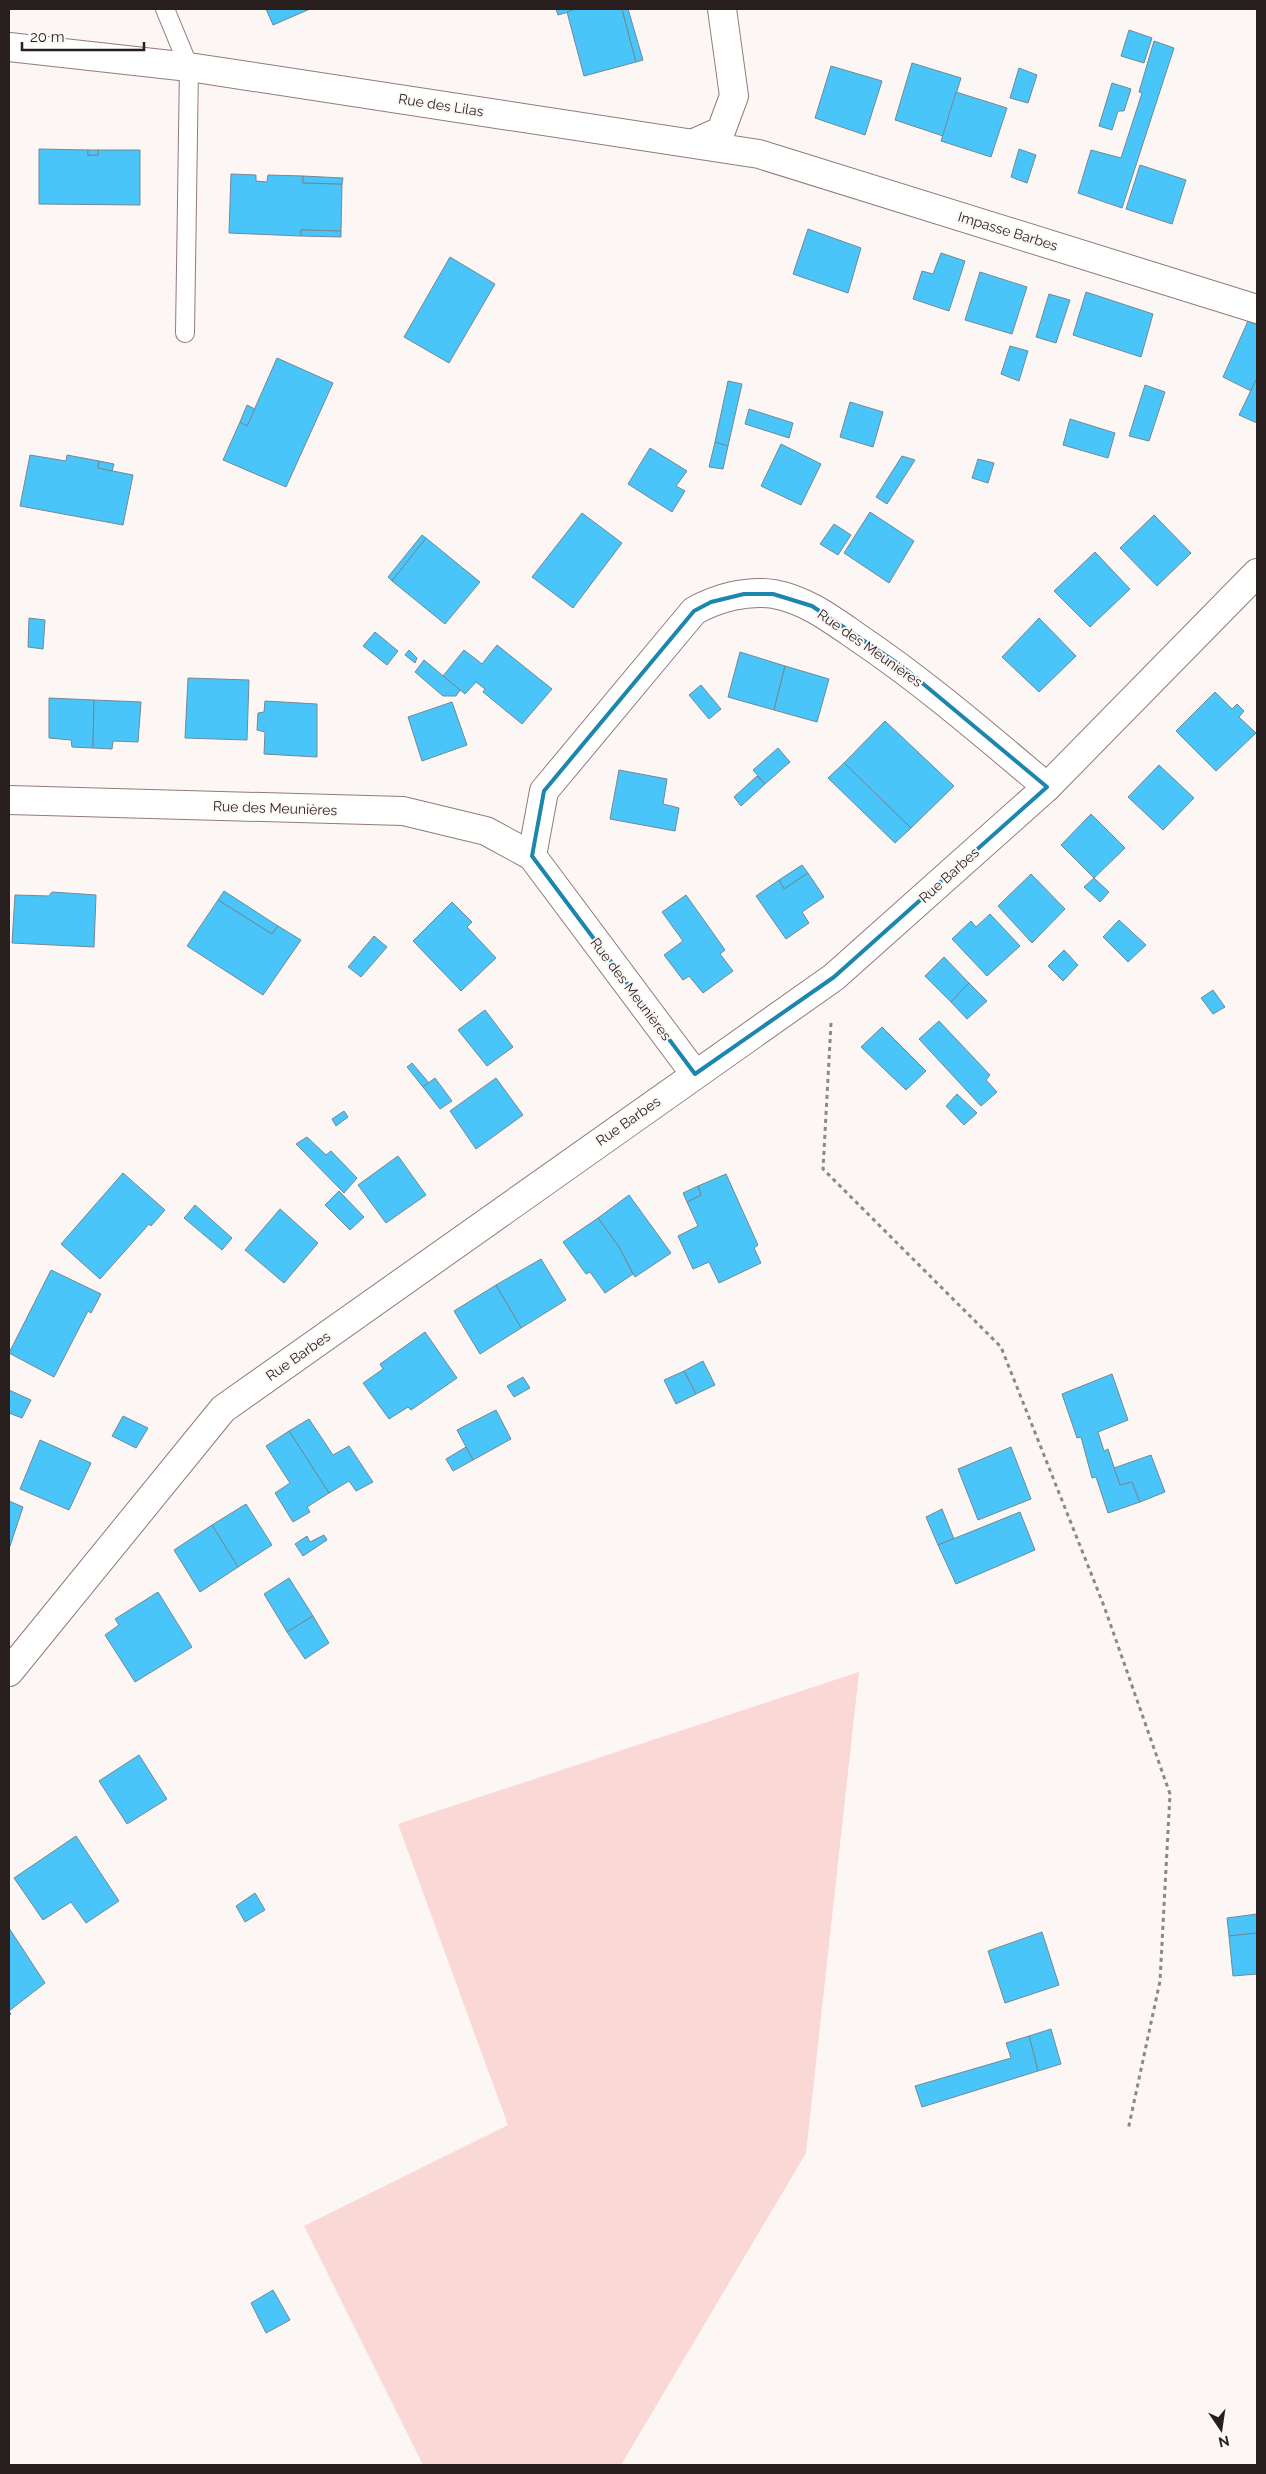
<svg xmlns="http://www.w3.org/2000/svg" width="1266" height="2474" font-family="Raleway,sans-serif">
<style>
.green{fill:#f9d8d6}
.building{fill:#4ac5f9;stroke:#728995}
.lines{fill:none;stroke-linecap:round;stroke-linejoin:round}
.service-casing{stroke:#947a79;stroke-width:20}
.minor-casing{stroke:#947a79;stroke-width:30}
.path{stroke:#8f8686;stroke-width:3;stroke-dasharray:4 4;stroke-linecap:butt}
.service{stroke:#fff;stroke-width:18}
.minor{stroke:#fff;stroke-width:28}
.marked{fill:none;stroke:#1c86ae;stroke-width:4;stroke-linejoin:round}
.labels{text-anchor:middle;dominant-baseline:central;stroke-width:4;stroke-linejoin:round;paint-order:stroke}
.street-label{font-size:14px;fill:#291e1e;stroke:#fcf6f5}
</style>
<rect width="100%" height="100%" fill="#fcf6f5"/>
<polygon class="green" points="859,1672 806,2153 621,2465 423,2465 304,2226 508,2125 398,1824"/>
<g class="building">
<polygon points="266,9 310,9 273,25"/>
<polygon points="556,9 575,9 576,10 558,15"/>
<polygon points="575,9 622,9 636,62 584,76 567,12"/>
<polygon points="622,9 628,9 643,60 636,62"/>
<polygon points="1129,30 1152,38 1144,63 1121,56"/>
<polygon points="1154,41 1174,48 1122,208 1078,193 1091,150 1121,158 1142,93 1139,92"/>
<polygon points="912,63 961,78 943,136 895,120"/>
<polygon points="831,66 882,81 865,135 815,118"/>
<polygon points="1019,68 1037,75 1028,103 1010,98"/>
<polygon points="1112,83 1131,89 1124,111 1118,111 1112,130 1099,126"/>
<polygon points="956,92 1007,108 991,157 941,141"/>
<polygon points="39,149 88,150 88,155 98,155 98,150 140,150 140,205 39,204"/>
<polygon points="1019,149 1036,155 1027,183 1011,177"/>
<rect x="88" y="150" width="10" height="5"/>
<polygon points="1140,165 1186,180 1172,224 1126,209"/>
<polygon points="231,174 256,175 256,181 267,182 268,175 303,176 303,183 342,184 341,231 301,230 301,236 229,233"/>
<polygon points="303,176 343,178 342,184 303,183"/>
<polygon points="808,229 861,248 848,293 793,274"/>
<polygon points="301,230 341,231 341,237 301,236"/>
<polygon points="941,253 965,261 949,311 913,299 922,271 933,274"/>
<polygon points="450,257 495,284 449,363 404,337"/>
<polygon points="980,272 1027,287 1012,334 965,320"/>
<polygon points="1086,292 1153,314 1141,357 1073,335"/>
<polygon points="1049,294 1070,300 1056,343 1036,337"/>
<polygon points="1248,321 1257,325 1257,378 1251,391 1223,377"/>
<polygon points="1010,346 1028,351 1019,381 1001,374"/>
<polygon points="277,358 333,383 286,487 223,460 240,422 247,426"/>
<polygon points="1257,378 1257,423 1239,415"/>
<polygon points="728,381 742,384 728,446 715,442"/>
<polygon points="1145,385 1165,392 1149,441 1129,436"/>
<polygon points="850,402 883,412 873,447 840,437"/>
<polygon points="247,405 255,409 247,426 240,422"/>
<polygon points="749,409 793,423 789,438 745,424"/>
<polygon points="1070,419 1115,433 1108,458 1063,445"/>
<polygon points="715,442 728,446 723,469 709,467"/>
<polygon points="781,444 821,464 801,505 761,486"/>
<polygon points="650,448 687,471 676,486 685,491 672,512 628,484"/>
<polygon points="30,455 66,461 67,455 99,461 98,468 133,475 123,525 20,506"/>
<polygon points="902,456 915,460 887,504 876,497"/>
<polygon points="978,459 994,463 988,483 972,478"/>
<polygon points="99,461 114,464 112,471 98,468"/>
<polygon points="870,512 914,541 889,583 844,553"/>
<polygon points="582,513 622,543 573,608 532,577"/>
<polygon points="1154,515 1191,553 1157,586 1120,548"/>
<polygon points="834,524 851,535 838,555 820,544"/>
<polygon points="422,535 426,538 392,581 388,577"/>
<polygon points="426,538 480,582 445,624 392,581"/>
<polygon points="1095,552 1130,589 1090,627 1054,591"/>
<polygon points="29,618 45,620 43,649 28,647"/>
<polygon points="1039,618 1076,656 1039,692 1002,657"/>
<polygon points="375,632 398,651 387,665 363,646"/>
<polygon points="497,645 552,689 522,724 483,692 485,689 476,682 465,694 443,676 464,650 482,664"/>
<polygon points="409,650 417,658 415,663 405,655"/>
<polygon points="740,652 785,666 774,710 728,697"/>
<polygon points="424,660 460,690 456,696 443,696 415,672"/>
<polygon points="785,666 829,679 817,722 774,710"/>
<polygon points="188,678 249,680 247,740 185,738"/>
<polygon points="701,685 721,709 709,719 689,695"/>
<polygon points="1215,692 1232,709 1237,704 1244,711 1239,717 1256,733 1216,771 1176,731"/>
<polygon points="49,698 94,700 93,748 72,747 71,740 49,738"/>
<polygon points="94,700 141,702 138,742 113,741 112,749 93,748"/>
<polygon points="265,701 317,704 317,757 264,754 265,732 257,730 258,713 264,712"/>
<polygon points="452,702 467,745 422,761 408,717"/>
<polygon points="885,721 954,786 911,828 844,763"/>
<polygon points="778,748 790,762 765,784 753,770"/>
<polygon points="844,763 911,828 895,843 828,778"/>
<polygon points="1159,765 1194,798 1163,830 1128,797"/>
<polygon points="619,770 667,779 663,804 679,808 675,831 610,819"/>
<polygon points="757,776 765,784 741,806 734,797"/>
<polygon points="1091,814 1125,848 1094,878 1061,845"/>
<polygon points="802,865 808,873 784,889 779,880"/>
<polygon points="808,873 824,897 802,912 809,923 786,939 756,896 779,880 784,889"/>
<polygon points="1031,874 1065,909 1032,943 998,906"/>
<polygon points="1094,878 1109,892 1100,902 1084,887"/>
<polygon points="224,891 278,926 272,934 218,900"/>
<polygon points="52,892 96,895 94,947 12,943 15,895 49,896"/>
<polygon points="686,895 725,950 720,954 733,971 703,993 689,976 683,980 664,955 683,941 662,912"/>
<polygon points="218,900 272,934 278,926 301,940 263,995 187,946"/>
<polygon points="452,902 472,922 467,927 496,958 461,991 413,941"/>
<polygon points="990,914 1020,946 987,976 952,939 971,921 976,927"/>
<polygon points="1119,920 1146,945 1128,962 1103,937"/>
<polygon points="374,936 387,947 361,977 348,967"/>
<polygon points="1064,950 1078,965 1063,981 1048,966"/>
<polygon points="944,957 969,983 951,1002 925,976"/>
<polygon points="969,983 987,1001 967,1019 951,1002"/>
<polygon points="1213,990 1225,1007 1213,1014 1201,998"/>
<polygon points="485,1010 513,1047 487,1066 458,1030"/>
<polygon points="939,1021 990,1075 986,1080 997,1092 981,1106 919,1039"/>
<polygon points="882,1027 926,1071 906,1090 861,1047"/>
<polygon points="412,1063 429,1083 423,1087 407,1067"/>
<polygon points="435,1078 452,1101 440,1109 423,1087"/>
<polygon points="496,1078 523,1115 476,1149 450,1111"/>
<polygon points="957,1094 977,1113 964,1125 946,1106"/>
<polygon points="344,1111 348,1117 336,1126 332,1119"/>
<polygon points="307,1137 326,1155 331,1151 357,1178 344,1193 296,1144"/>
<polygon points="398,1156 426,1195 386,1223 358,1185"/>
<polygon points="123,1173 165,1210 151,1226 149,1224 100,1279 61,1244"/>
<polygon points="726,1174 758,1245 754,1248 761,1263 719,1283 709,1262 693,1269 678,1236 698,1226 687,1202 701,1195 698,1186"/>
<polygon points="698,1186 701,1195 687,1202 683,1193"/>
<polygon points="339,1191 364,1217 350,1230 325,1205"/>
<polygon points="629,1195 671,1253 635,1277 619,1247 598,1218"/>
<polygon points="195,1205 232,1238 222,1250 184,1218"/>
<polygon points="280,1209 318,1243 284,1283 245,1250"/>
<polygon points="598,1218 619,1247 633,1274 605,1293 590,1272 586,1274 563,1242"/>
<polygon points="541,1259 566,1300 521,1328 496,1285"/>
<polygon points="51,1270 101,1294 91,1313 88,1311 54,1377 9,1353"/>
<polygon points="496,1285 521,1328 480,1354 454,1311"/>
<polygon points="425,1332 457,1378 411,1410 408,1407 389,1419 363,1383 383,1369 380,1364"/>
<polygon points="703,1361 715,1385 696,1394 684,1371"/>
<polygon points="684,1371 696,1394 676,1404 664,1380"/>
<polygon points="1112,1374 1128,1420 1098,1432 1104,1451 1108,1449 1120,1485 1132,1482 1140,1502 1108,1513 1096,1477 1092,1478 1081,1437 1077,1438 1062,1394"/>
<polygon points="523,1377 530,1388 514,1397 507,1386"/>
<polygon points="9,1390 31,1400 22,1418 9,1413"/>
<polygon points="496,1410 511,1439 473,1460 457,1430"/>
<polygon points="123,1416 148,1428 136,1448 112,1436"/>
<polygon points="309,1419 333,1455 349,1446 373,1482 356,1491 349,1481 329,1493 289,1431"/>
<polygon points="289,1431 329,1493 307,1507 310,1512 293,1522 275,1493 290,1483 266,1446"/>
<polygon points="40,1440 91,1463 69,1510 20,1489"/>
<polygon points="466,1447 473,1460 453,1471 446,1459"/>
<polygon points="1011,1447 1031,1499 978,1520 958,1469"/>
<polygon points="1151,1455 1165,1492 1140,1502 1132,1482 1120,1485 1114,1468"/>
<polygon points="9,1501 23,1507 9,1549"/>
<polygon points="246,1504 272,1545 238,1567 212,1525"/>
<polygon points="942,1509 954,1539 938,1545 926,1517"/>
<polygon points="1020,1512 1035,1550 956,1584 938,1545"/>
<polygon points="212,1525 238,1567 200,1592 174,1550"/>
<polygon points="324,1535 327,1540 303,1556 295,1544 307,1536 310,1542"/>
<polygon points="289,1578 313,1616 287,1632 264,1594"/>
<polygon points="158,1592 192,1647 135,1682 105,1635 119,1625 115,1619"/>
<polygon points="313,1616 329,1643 305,1659 287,1632"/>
<polygon points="139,1755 167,1799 127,1824 99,1781"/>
<polygon points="76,1836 119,1901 86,1923 71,1902 43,1920 14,1878"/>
<polygon points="255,1893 265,1910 245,1922 236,1906"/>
<polygon points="1257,1914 1257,1933 1229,1936 1227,1918"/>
<polygon points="9,1928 45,1983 9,2011 11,2014 9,2016"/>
<polygon points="1042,1932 1059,1985 1005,2003 988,1951"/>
<polygon points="1257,1933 1257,1974 1233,1976 1229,1936"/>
<polygon points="1051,2029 1061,2064 1038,2071 1029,2036"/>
<polygon points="1029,2036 1038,2071 922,2107 915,2086 1011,2058 1006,2043"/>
<polygon points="273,2290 290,2320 266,2333 251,2303"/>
</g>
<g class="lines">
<g class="service-casing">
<polyline id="service" points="165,9 189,67 185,333"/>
</g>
<g class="minor-casing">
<g id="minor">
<polyline points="9,47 189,67 759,154 1257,309"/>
<polyline points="694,143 721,131 734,96 722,9"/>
<polyline points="9,800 403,811 486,831 532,856 695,1074"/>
<path d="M532,856L544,791L694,611C717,598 746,590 774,594C806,600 831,619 857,637C924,682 985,735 1047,787"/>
<polyline points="9,1672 223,1409 834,977 1047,787 1257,573"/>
</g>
</g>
<polyline class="path" points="831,1023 823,1169 1001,1347 1104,1606 1170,1794 1160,1981 1128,2130"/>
<use href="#service" class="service"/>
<use href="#minor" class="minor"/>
</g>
<path class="marked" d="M744,594H773L812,606L903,667L1047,787L834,977L695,1074L532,856L544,791L694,611L711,602Z"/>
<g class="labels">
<g class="street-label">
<text transform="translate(441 105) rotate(9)">Rue des Lilas</text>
<text transform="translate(1008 231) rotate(17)">Impasse Barbes</text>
<text transform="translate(870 648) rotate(35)">Rue des Meunières</text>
<text transform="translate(275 808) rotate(2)">Rue des Meunières</text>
<text transform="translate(949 875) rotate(-42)">Rue Barbes</text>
<text transform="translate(631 989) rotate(53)">Rue des Meunières</text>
<text transform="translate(628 1121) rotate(-35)">Rue Barbes</text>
<text transform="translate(298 1356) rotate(-35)">Rue Barbes</text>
</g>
</g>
<rect width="1266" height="2474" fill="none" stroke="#291e1e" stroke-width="20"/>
<g transform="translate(1221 2429) rotate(167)" stroke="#fcf6f5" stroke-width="4" paint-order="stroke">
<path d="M0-4L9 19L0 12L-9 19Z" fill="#291e1e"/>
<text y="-8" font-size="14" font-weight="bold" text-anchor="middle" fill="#291e1e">N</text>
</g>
<path d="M22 42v8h122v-8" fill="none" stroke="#291e1e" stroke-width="2.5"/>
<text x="30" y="42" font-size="15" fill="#291e1e" stroke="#fcf6f5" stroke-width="4" paint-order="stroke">20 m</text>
</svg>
